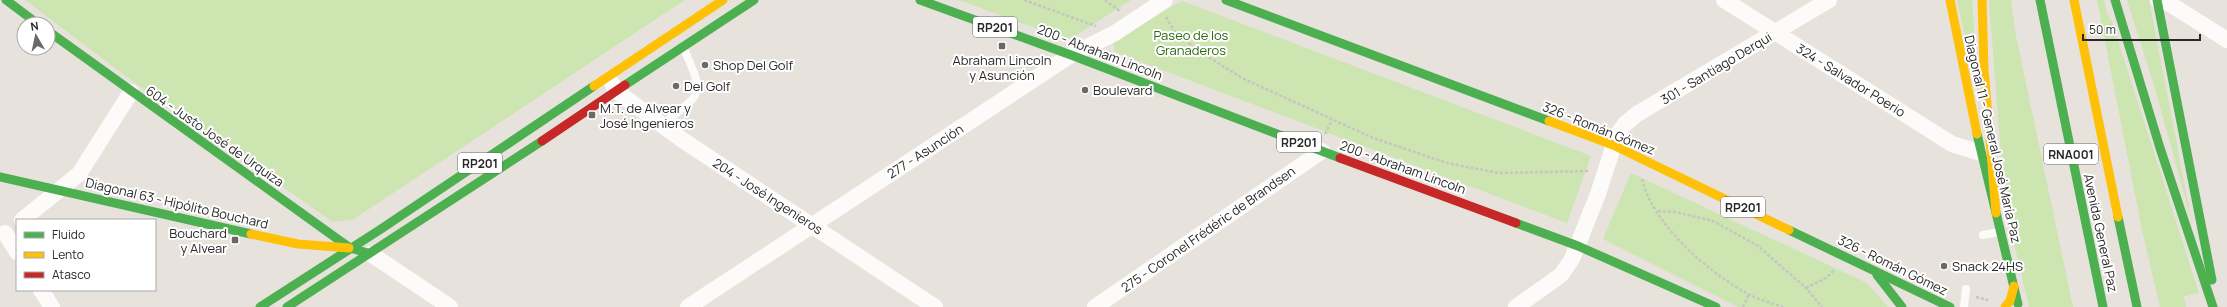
<svg xmlns="http://www.w3.org/2000/svg" width="2227" height="307" font-family="Manrope,sans-serif">
<style>
.green{fill:#cce5b1}
.lines{fill:none;stroke-linecap:round;stroke-linejoin:round}
.path{stroke:#c6c5c4;stroke-width:2.5;stroke-dasharray:3 2;stroke-linecap:butt}
.lane{stroke:#fcfbfa;stroke-width:8}
.street{stroke:#fcfbfa;stroke-width:16}
.fast{stroke:#4caf50;stroke-width:9}
.slow{stroke:#ffc107;stroke-width:9}
.jam{stroke:#c62828;stroke-width:9}
.poi-dot{fill:#6b6967;stroke:#fff;stroke-width:1.5}
.labels{text-anchor:middle;dominant-baseline:central;stroke-width:4;stroke-linejoin:round;paint-order:stroke}
.shield{fill:#fff;stroke:#686868;stroke-width:1}
.shield-label{font-size:12px;font-weight:bold;fill:#282828}
.park-label{font-size:13px;fill:#2d6a13;stroke:#fff}
.street-label{font-size:13px;fill:#282828;stroke:#fff}
.poi-label{font-size:13px;fill:#282828;stroke:#fff;text-anchor:start}
</style>
<rect width="100%" height="100%" fill="#e8e2dc"/>
<g class="green">
<polygon points="25,0 685,0 354,219 333,222 139,86"/>
<polygon points="959,0 1131,0 1075,36 1065,39"/>
<polygon points="1957,0 1972,0 1979,101"/>
<polygon points="1989,0 2011,0 2016,36 2073,307 2029,307 2009,221 2003,183"/>
<polygon points="2097,0 2104,0 2108,16 2111,19 2199,293 2184,296 2186,307 2160,307 2142,230"/>
<polygon points="2127,0 2149,0 2192,223 2154,85"/>
<polygon points="1182,1 1591,156 1567,223 1115,52 1113,41"/>
<polygon points="1631,173 1867,283 1888,307 1738,307 1603,239"/>
</g>
<g class="lines">
<g class="path">
<polyline points="1024,0 1096,26"/>
<polyline points="1105,0 1120,11"/>
<polyline points="1166,17 1174,31 1197,50 1242,78 1373,138 1447,163 1499,173 1590,171"/>
<polyline points="1325,134 1332,120"/>
<path d="M1642,179C1653,225 1708,272 1748,294C1759,300 1772,303 1783,307"/>
<polyline points="1658,211 1676,212 1713,221 1758,246 1806,288 1822,307"/>
<polyline points="1806,288 1826,278 1834,270"/>
<polyline points="1976,297 1988,300"/>
<polyline points="1743,307 1749,294"/>
</g>
<g class="lane">
<path d="M662,125C702,91 706,99 684,49"/>
<polyline points="1983,235 2000,232"/>
<polyline points="1964,307 1966,289"/>
</g>
<g class="street">
<polyline points="1724,0 1952,144 1981,153"/>
<polyline points="2158,0 2170,4 2227,40"/>
<polyline points="612,83 616,91 681,139 935,307"/>
<polyline points="22,220 79,174 131,92"/>
<polyline points="5,233 17,252"/>
<polyline points="371,254 450,307"/>
<polyline points="41,290 52,307"/>
<polyline points="688,307 1071,55 1115,33 1165,0"/>
<polyline points="1095,307 1322,151"/>
<polyline points="1516,307 1561,275 1572,259 1598,194 1617,135 1625,124 1637,114 1829,0"/>
</g>
<g class="fast">
<polyline points="6,0 38,24"/>
<polyline points="920,0 1071,55 1340,158"/>
<polyline points="1226,0 1549,121"/>
<polyline points="2040,0 2103,307"/>
<polyline points="2115,0 2160,148 2213,307"/>
<polyline points="2157,0 2212,280"/>
<polyline points="48,31 350,248 368,253"/>
<polyline points="625,85 754,0"/>
<polyline points="1977,134 2018,304"/>
<polyline points="0,177 251,234"/>
<polyline points="2118,217 2137,307"/>
<polyline points="1516,223 1578,246 1716,307"/>
<polyline points="1789,230 1950,307"/>
<polyline points="1877,275 1902,307"/>
<polyline points="260,307 381,229 594,86"/>
<polyline points="287,307 542,141"/>
</g>
<g class="slow">
<polyline points="1950,0 1977,134"/>
<polyline points="1982,0 1984,69 1996,213"/>
<polyline points="2074,0 2118,217"/>
<polyline points="594,86 723,0"/>
<polyline points="1549,121 1613,145 1789,230"/>
<polyline points="251,234 298,244 349,248"/>
<polyline points="2005,307 2010,301 2014,286"/>
</g>
<g class="jam">
<polyline points="542,141 625,85"/>
<polyline points="1340,158 1516,223"/>
</g>
</g>
<g class="poi-dot">
<rect x="998" y="42" width="8" height="8" rx="2"/>
<circle cx="705" cy="65" r="4"/>
<circle cx="676" cy="86" r="4"/>
<circle cx="1085" cy="90" r="4"/>
<rect x="588" y="111" width="8" height="8" rx="2"/>
<rect x="231" y="236" width="8" height="8" rx="2"/>
<circle cx="1944" cy="266" r="4"/>
</g>
<g class="labels">
<g class="shield">
<rect x="973" y="17" width="44" height="20" rx="3"/>
<rect x="1277" y="132" width="44" height="20" rx="3"/>
<rect x="2044" y="144" width="54" height="20" rx="3"/>
<rect x="458" y="153" width="44" height="20" rx="3"/>
<rect x="1721" y="197" width="44" height="20" rx="3"/>
</g>
<g class="shield-label">
<text x="995" y="27">RP201</text>
<text x="1299" y="142">RP201</text>
<text x="2071" y="154">RNA001</text>
<text x="480" y="163">RP201</text>
<text x="1743" y="207">RP201</text>
</g>
<g class="park-label">
<text x="1191" y="35">Paseo de los<tspan x="1191" dy="15">Granaderos</tspan></text>
</g>
<g class="street-label">
<text transform="translate(1100 52) rotate(21)">200 - Abraham Lincoln</text>
<text transform="translate(1716 68) rotate(-31)">301 - Santiago Derqui</text>
<text transform="translate(1851 80) rotate(32)">324 - Salvador Poerio</text>
<text transform="translate(1599 128) rotate(22)">326 - Román Gómez</text>
<text transform="translate(215 136) rotate(35)">604 - Justo José de Urquiza</text>
<text transform="translate(1993 139) rotate(77)">Diagonal 11 - General José María Paz</text>
<text transform="translate(925 151) rotate(-33)">277 - Asunción</text>
<text transform="translate(1403 167) rotate(20)">200 - Abraham Lincoln</text>
<text transform="translate(768 196) rotate(33)">204 - José Ingenieros</text>
<text transform="translate(177 203) rotate(13)">Diagonal 63 - Hipólito Bouchard</text>
<text transform="translate(1208 229) rotate(-35)">275 - Coronel Frédéric de Brandsen</text>
<text transform="translate(2101 233) rotate(78)">Avenida General Paz</text>
<text transform="translate(1893 265) rotate(26)">326 - Román Gómez</text>
</g>
<g class="poi-label">
<text x="1002" y="60" text-anchor="middle">Abraham Lincoln<tspan x="1002" dy="15">y Asunción</tspan></text>
<text x="713" y="65">Shop Del Golf</text>
<text x="684" y="86">Del Golf</text>
<text x="1093" y="90">Boulevard</text>
<text x="600" y="108">M.T. de Alvear y<tspan x="600" dy="15">José Ingenieros</tspan></text>
<text x="227" y="233" text-anchor="end">Bouchard<tspan x="227" dy="15">y Alvear</tspan></text>
<text x="1952" y="266">Snack 24HS</text>
</g>
</g>
<rect x="16" y="219" width="140" height="72" fill="#ffffff" stroke="#a9a9a9"/>
<rect x="24" y="232" width="20" height="6" fill="#4caf50" stroke="#a9a9a9"/>
<text x="52" y="239" font-size="12" fill="#282828">Fluido</text>
<rect x="24" y="252" width="20" height="6" fill="#ffc107" stroke="#a9a9a9"/>
<text x="52" y="259" font-size="12" fill="#282828">Lento</text>
<rect x="24" y="272" width="20" height="6" fill="#c62828" stroke="#a9a9a9"/>
<text x="52" y="279" font-size="12" fill="#282828">Atasco</text>
<g transform="translate(36 36) rotate(351)"><circle r="19" fill="#ffffff" stroke="#a9a9a9"/>
<path d="M0-3L7 15L0 10L-7 15Z" fill="#6b6967"/>
<text y="-6" font-size="11" font-weight="bold" text-anchor="middle" fill="#282828">N</text>
</g>
<path d="M2083 34v6h117v-6" fill="none" stroke="#282828" stroke-width="2"/>
<text x="2089" y="34" font-size="12" fill="#282828" stroke="#ffffff" stroke-width="3" paint-order="stroke">50 m</text>
</svg>
